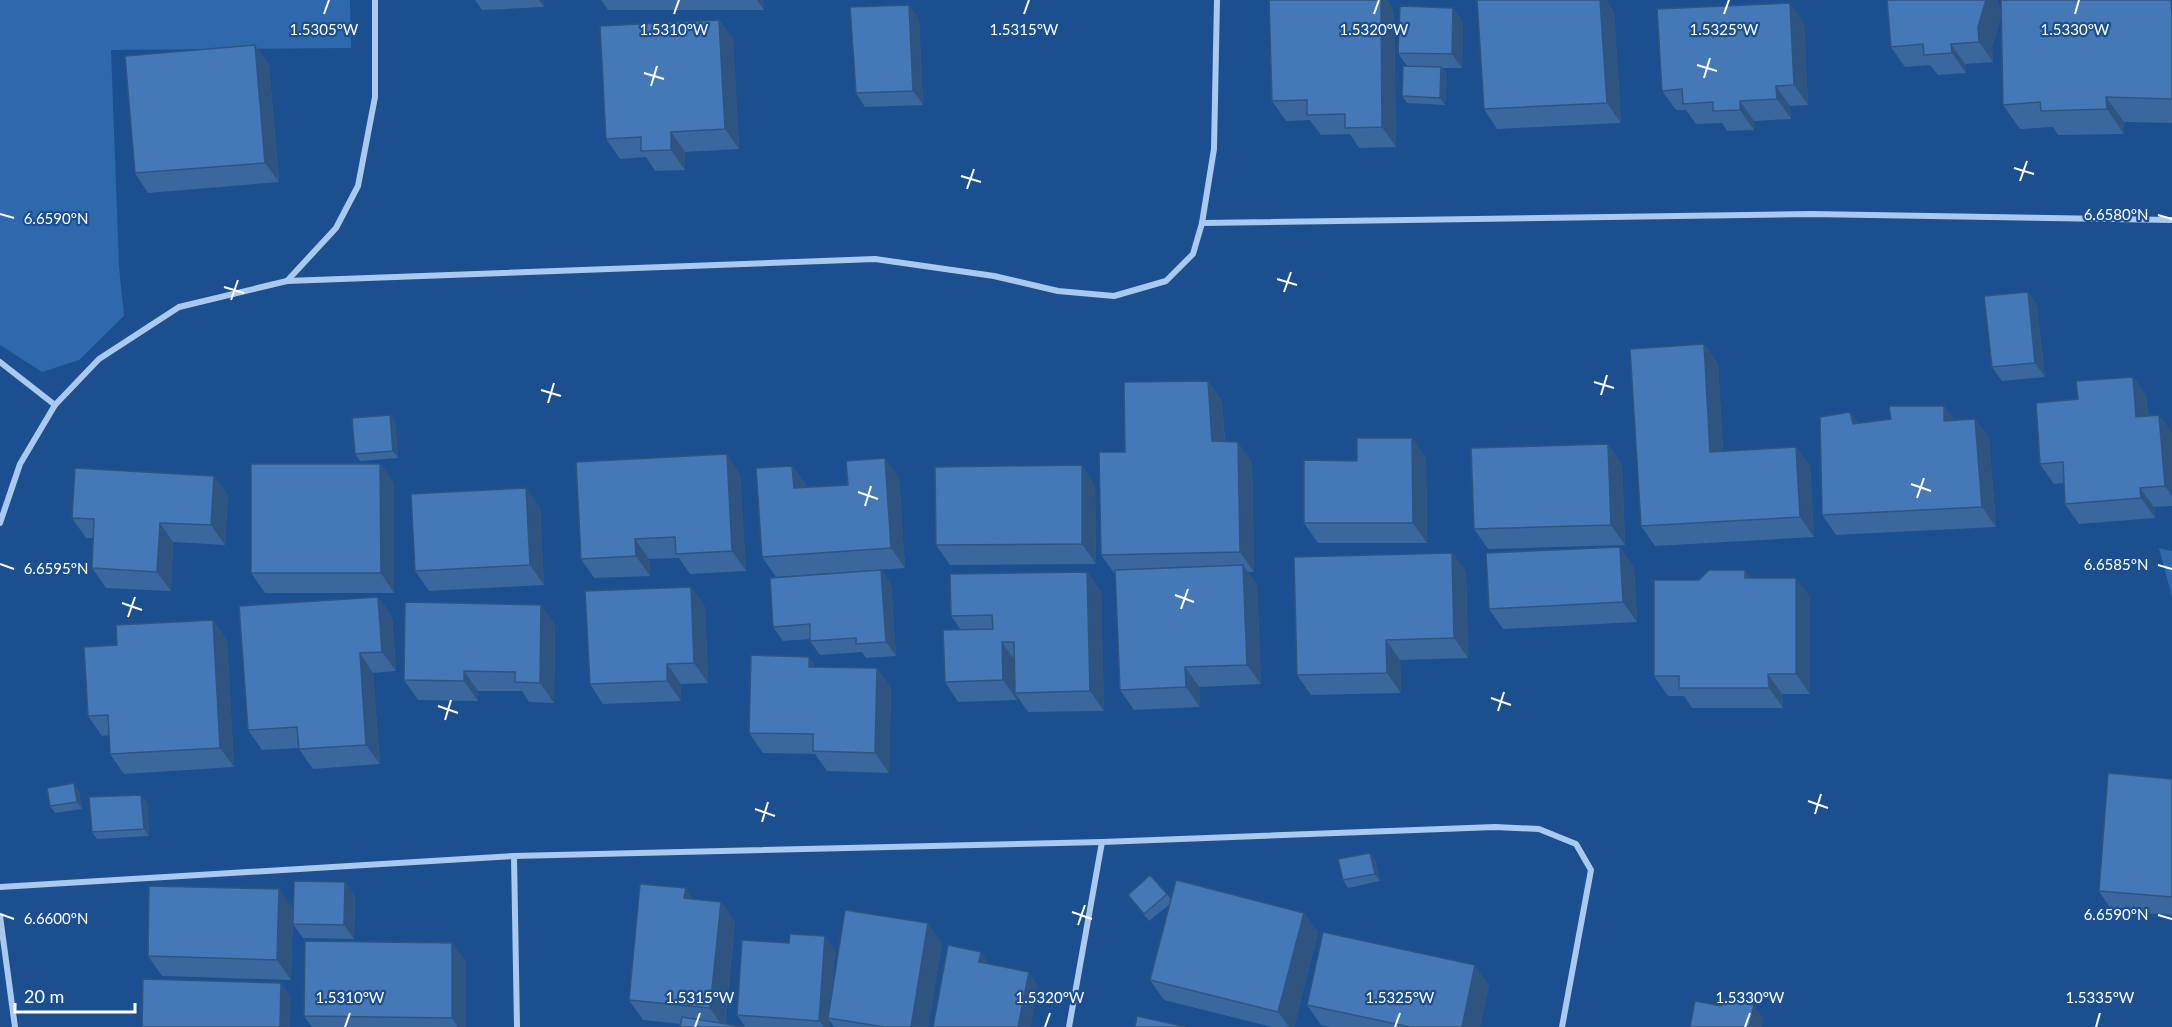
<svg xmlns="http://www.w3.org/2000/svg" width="2172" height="1027" font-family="Lato,sans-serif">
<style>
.green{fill:#2e69ad}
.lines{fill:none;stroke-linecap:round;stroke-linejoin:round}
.minor{stroke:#a9c9ee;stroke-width:6}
.wall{fill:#3a679d}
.shaded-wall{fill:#305480}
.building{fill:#4478b7;stroke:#305480;stroke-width:1.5}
.ticks{fill:none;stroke:#fff;stroke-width:2}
.ticks-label{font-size:15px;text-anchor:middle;fill:#fff;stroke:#1b4f8f;stroke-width:4.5;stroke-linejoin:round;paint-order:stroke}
</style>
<rect width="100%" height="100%" fill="#1b4f8f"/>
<g class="green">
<polygon points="0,0 350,0 351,48 111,50 119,266 124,316 79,360 42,372 0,345"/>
<polygon points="2159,548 2172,551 2172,597"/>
</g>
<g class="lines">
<g class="minor">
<polyline points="1202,223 1811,214 2172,220"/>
<polyline points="287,281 336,228 358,186 375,97 375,0"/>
<polyline points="0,362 55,405"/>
<polyline points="0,523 20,464 55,405 99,359 179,307 287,281 875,259 994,276 1058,291 1114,296 1166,281 1193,254 1202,223 1214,149 1217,0"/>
<polyline points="514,856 517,1027"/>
<polyline points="0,887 514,856 1102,842 1495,827 1539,829 1576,844 1591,870 1562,1027"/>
<polyline points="0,916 15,1027"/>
<polyline points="1069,1027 1102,842"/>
</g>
</g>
<g class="wall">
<polygon points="475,0 544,0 544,7 482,10"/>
<polygon points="601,0 764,0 764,10 608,10"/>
<polygon points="1477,0 1606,0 1614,12 1621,123 1497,129 1484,109"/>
<polygon points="1887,0 1997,0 2002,13 1992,47 1993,62 1965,64 1966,73 1938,75 1930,65 1905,67 1891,47"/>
<polygon points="2172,0 2172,123 2124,122 2124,134 2058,135 2053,127 2020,129 2003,105"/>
<polygon points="1453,8 1463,22 1462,68 1442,68 1447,74 1445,105 1407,103 1402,96 1407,66 1398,53"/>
<polygon points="1394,11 1396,147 1359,148 1350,134 1321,135 1310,120 1286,121 1272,101"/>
<polygon points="919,19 923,105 865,107 856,93"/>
<polygon points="719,20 733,39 739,149 685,152 685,170 655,171 646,157 620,159 606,139"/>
<polygon points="1804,23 1808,105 1790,106 1791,119 1754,121 1754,130 1727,131 1722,123 1696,124 1686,110 1676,110 1662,91"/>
<polygon points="255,45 269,65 279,182 148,193 135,173"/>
<polygon points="2028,292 2037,306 2045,377 2002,381 1992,367"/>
<polygon points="1704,344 1718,364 1723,451 1796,447 1810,466 1814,537 1655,546 1641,526"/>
<polygon points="2133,377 2146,396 2148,416 2159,415 2172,433 2172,506 2154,507 2155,518 2079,524 2065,504 2064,483 2054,484 2040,464"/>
<polygon points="1208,381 1222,401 1225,441 1252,462 1254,572 1248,572 1257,585 1261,684 1199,687 1200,707 1134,710 1120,690 1116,574 1115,574 1101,555 1125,452"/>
<polygon points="1944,406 1954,420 1975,419 1989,438 1996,527 1836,535 1822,515 1850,412 1858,423 1891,419"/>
<polygon points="390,415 395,422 398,458 360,461 355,454"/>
<polygon points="1412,438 1426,458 1427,543 1318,543 1304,523 1357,461"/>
<polygon points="380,464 394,484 394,593 265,593 251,573"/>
<polygon points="1622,464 1625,545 1488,549 1474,529"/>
<polygon points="792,466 806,485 806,487 848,485 899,478 905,568 776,577 762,557"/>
<polygon points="740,474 746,571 690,574 679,558 649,559 650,576 594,578 581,559"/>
<polygon points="214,476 228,496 225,545 173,542 171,591 106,588 92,568 93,538 86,538 72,518"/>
<polygon points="1095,485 1096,564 950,565 936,545"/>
<polygon points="526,488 540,508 544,585 429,591 415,571"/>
<polygon points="1452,553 1466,572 1468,658 1400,660 1401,693 1311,695 1297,675"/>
<polygon points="1634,567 1637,622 1503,629 1489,609"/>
<polygon points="881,570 891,584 896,656 866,658 862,652 820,655 810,641 810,639 783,641 773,627"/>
<polygon points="1745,570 1750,578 1810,597 1810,694 1782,694 1783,708 1692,708 1684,696 1668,696 1654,676 1699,580"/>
<polygon points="1087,572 1101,592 1104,711 1028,712 1017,696 1017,700 958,702 945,682 961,630 951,616"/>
<polygon points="691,587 705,607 708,683 681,684 681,701 603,704 590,684"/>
<polygon points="378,597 392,617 396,671 373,673 380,764 313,769 299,749 299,748 262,750 248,730"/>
<polygon points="213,620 227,640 234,767 124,774 110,754 109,735 102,736 88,716"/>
<polygon points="555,624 554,703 529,702 522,691 478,691 478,701 418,700 404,680"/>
<polygon points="816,667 877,668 891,688 889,773 827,771 815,754 763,753 749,733"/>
<polygon points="2172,779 2172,915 2112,911 2099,891"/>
<polygon points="79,791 82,809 55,813 50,806"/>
<polygon points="147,802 149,836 97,839 92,832"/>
<polygon points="1370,853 1375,860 1380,881 1348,888 1343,880"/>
<polygon points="345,882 355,896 354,939 303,938 293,924"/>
<polygon points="1167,894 1171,899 1304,913 1318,932 1294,1027 1272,1027 1164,1000 1150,980 1170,904 1149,921 1128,895"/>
<polygon points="693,899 721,902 735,922 725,1024 745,1027 737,1015 835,950 832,987 942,943 928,1027 834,1027 830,1021 830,1027 680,1027 681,1024 643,1020 629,1000"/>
<polygon points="293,909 291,980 162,976 148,956"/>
<polygon points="452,943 466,963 466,1027 312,1027 304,1016"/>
<polygon points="1489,985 1480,1027 1329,1027 1321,1025 1307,1005"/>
</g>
<g class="shaded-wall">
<polygon points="539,0 544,0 544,7"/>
<polygon points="757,0 764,0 764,10"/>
<polygon points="1381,0 1387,0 1394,11 1396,147 1382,127"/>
<polygon points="1600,0 1606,0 1614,12 1621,123 1607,103"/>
<polygon points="1986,0 1997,0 2002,13 1992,47 1993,62 1979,42 1978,27"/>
<polygon points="1790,3 1804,23 1808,105 1794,85"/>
<polygon points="909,5 919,19 923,105 913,91"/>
<polygon points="1453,8 1463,22 1462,68 1452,54"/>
<polygon points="719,20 733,39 739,149 725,129"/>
<polygon points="1951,44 1965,64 1966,73 1952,53"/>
<polygon points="255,45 269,65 279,182 265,163"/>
<polygon points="1441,67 1447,74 1445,105 1440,98"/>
<polygon points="1776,86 1790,106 1791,119 1777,99"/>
<polygon points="2106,97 2124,122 2124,134 2107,109"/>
<polygon points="1740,101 1754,121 1754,130 1740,110"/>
<polygon points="671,132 685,152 685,170 671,150"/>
<polygon points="2028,292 2037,306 2045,377 2035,363"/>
<polygon points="1704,344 1718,364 1724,471 1710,452"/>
<polygon points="2133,377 2146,396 2149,437 2136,417"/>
<polygon points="1208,381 1222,401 1226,461 1212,441"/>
<polygon points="1944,406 1958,425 1944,421"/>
<polygon points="1850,412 1864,431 1853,424"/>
<polygon points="390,415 395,422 398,458 393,451"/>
<polygon points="2159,415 2172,433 2172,496 2165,486"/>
<polygon points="1975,419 1989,438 1996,527 1982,507"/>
<polygon points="1412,438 1426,458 1427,543 1413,523"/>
<polygon points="1238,442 1252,462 1254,572 1240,552"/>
<polygon points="1608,444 1622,464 1625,545 1611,525"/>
<polygon points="1796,447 1810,466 1814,537 1800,517"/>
<polygon points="727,454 740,474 746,571 732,551"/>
<polygon points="885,458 899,478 905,568 891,548"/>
<polygon points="380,464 394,484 394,593 381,573"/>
<polygon points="1082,465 1095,485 1096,564 1082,544"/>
<polygon points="792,466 806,485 808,508 794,488"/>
<polygon points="214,476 228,496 225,545 211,525"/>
<polygon points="526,488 540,508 544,585 530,565"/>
<polygon points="2140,488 2154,507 2155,518 2141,498"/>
<polygon points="160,523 173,542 171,591 157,572"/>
<polygon points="635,539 649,559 650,576 636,556"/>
<polygon points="1620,547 1634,567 1637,622 1623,602"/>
<polygon points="1452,553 1466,572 1468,658 1454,638"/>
<polygon points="1243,565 1257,585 1261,684 1247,665"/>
<polygon points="881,570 891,584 896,656 886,642"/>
<polygon points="1745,570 1759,590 1745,578"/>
<polygon points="1087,572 1101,592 1104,711 1090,691"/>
<polygon points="1796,578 1810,597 1810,694 1796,674"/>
<polygon points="691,587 705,607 708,683 694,663"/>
<polygon points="378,597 392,617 396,671 382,652"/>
<polygon points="541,605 555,624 554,703 540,683"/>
<polygon points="213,620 227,640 234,767 220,748"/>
<polygon points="1386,640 1400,660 1401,693 1387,673"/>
<polygon points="1002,642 1016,662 1015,693 1017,696 1017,700 1003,680"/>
<polygon points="360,653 373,673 380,764 366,745"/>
<polygon points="809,657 823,677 809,667"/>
<polygon points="667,664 681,684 681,701 667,681"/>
<polygon points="1185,667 1199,687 1200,707 1186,687"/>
<polygon points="877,668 891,688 889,773 875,753"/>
<polygon points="464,671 478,691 478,701 464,681"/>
<polygon points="1768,674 1782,694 1783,708 1769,688"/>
<polygon points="74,783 79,791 82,809 77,802"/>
<polygon points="141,795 147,802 149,836 144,829"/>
<polygon points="1370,853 1375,860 1380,881 1375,874"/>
<polygon points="345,882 355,896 354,939 344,925"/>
<polygon points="686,888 700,908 684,898"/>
<polygon points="279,889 293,909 291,980 277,960"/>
<polygon points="721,902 735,922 724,1027 723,1027 710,1008"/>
<polygon points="1304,913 1318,932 1294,1027 1289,1027 1278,1012"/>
<polygon points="928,923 942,943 928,1027 911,1027"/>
<polygon points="825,936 835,950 830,1018 828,1018 830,1021 830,1027 824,1027 819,1021"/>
<polygon points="452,943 466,963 466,1027 458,1027 452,1018"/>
<polygon points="981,952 990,966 979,962"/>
<polygon points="1475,965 1489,985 1480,1027 1462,1027"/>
<polygon points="1029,972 1038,986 1031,1027 1018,1027"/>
<polygon points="281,983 291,997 290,1027 280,1027"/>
<polygon points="1754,1005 1764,1019 1762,1027 1749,1027"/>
</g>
<g class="building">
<polygon points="1269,0 1381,0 1382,127 1345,128 1345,114 1307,115 1307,100 1272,101"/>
<polygon points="1477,0 1600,0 1607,103 1484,109"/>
<polygon points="1887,0 1986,0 1978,27 1979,42 1951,44 1952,53 1924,55 1923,44 1891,47"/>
<polygon points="2001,0 2171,0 2172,15 2172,99 2106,97 2107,109 2041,111 2040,102 2003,105"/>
<polygon points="1790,3 1794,85 1776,86 1777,99 1740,101 1740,110 1713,111 1713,102 1683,104 1682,89 1662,91 1657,9"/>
<polygon points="909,5 913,91 856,93 850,7"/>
<polygon points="1400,6 1453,8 1452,54 1398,53"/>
<polygon points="719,20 725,129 671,132 671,150 641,151 641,137 606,139 600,26"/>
<polygon points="255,45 265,163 135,173 125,56"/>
<polygon points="1403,66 1441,67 1440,98 1402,96"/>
<polygon points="2028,292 2035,363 1992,367 1984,296"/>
<polygon points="1704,344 1710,452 1796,447 1800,517 1641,526 1630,349"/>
<polygon points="2133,377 2136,417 2159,415 2165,486 2140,488 2141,498 2065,504 2063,462 2040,464 2036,403 2078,399 2076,381"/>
<polygon points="1208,381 1212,441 1238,442 1240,552 1101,555 1099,452 1125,452 1124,382"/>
<polygon points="1889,406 1944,406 1944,421 1975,419 1982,507 1822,515 1820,417 1850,412 1853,424 1891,419"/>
<polygon points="390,415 393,451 355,454 352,418"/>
<polygon points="1357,438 1412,438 1413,523 1304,523 1304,460 1357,461"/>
<polygon points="1608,444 1611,525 1474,529 1471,448"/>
<polygon points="727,454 732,551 676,554 675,537 635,539 636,556 581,559 576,462"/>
<polygon points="885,458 891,548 762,557 756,468 792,466 794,488 848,485 846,461"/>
<polygon points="251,464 380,464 381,573 251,573"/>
<polygon points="1082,465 1082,544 936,545 935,467"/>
<polygon points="75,468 214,476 211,525 160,523 157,572 92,568 94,519 72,518"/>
<polygon points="526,488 530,565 415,571 411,494"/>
<polygon points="1620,547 1623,602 1489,609 1486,553"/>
<polygon points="1452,553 1454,638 1386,640 1387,673 1297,675 1294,557"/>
<polygon points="1243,565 1247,665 1185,667 1186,687 1120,690 1115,570"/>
<polygon points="881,570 886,642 856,644 856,638 810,641 810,624 773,627 770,578"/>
<polygon points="1709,570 1745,570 1745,578 1796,578 1796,674 1768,674 1769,688 1679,688 1679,676 1654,676 1654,580 1699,580"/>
<polygon points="1087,572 1090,691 1015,693 1014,642 1002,642 1003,680 945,682 943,630 993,629 992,615 951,616 950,574"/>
<polygon points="691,587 694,663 667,664 667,681 590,684 585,591"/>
<polygon points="378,597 382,652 360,653 366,745 299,749 297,727 248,730 239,606"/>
<polygon points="405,602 541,605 540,683 515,682 515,672 464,671 464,681 404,680"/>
<polygon points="213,620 220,748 110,754 108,715 88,716 84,647 117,645 116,625"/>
<polygon points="751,655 809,657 809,667 877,668 875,753 813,751 813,734 749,733"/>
<polygon points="2108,773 2172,779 2172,897 2099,891"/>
<polygon points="74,783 77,802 50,806 47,788"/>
<polygon points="141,795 144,829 92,832 89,797"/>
<polygon points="1370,853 1375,874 1343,880 1338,859"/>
<polygon points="1150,875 1167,894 1144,914 1128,895"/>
<polygon points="1176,880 1304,913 1278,1012 1150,980"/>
<polygon points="294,881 345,882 344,925 293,924"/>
<polygon points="640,884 686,888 684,898 721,902 710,1008 629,1000"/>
<polygon points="149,886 279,889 277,960 148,956"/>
<polygon points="845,910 928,923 911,1027 884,1027 828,1018"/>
<polygon points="1323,932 1475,965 1462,1027 1410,1027 1307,1005"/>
<polygon points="790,934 825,936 819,1021 737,1015 742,940 789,943"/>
<polygon points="305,941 452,943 452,1018 304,1016"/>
<polygon points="948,945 981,952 979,962 1029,972 1018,1027 933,1027"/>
<polygon points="143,979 281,983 280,1027 142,1027"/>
<polygon points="1723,998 1754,1005 1749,1027 1690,1027 1695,1001 1721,1006"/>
<polygon points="1137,1016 1186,1027 1135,1027"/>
<polygon points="682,1017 745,1027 680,1027"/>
</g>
<path class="ticks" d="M324,14L329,0M674,14L679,0M1024,14L1029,0M1374,14L1379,0M1724,14L1729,0M2075,14L2079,0M1697,65L1717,71M644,73L664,79M1704,78L1710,58M651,86L657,66M2014,168L2034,174M961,176L981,182M2020,181L2027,161M967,189L974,169M0,214L14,218M2158,215L2172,219M1277,279L1297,285M224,287L244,293M1284,292L1291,272M231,300L238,280M1594,382L1614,388M541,390L561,396M1601,395L1607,375M548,403L554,383M1911,484L1931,491M858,492L878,499M1917,498L1924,478M865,506L871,486M0,564L14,569M2158,565L2172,569M1175,595L1194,602M122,603L142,610M1181,609L1188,589M128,617L135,597M1491,698L1511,705M438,706L458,713M1498,711L1504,692M445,720L451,700M1808,801L1828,808M755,809L775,816M1815,814L1821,794M762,822L768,802M1072,912L1092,919M0,914L14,919M2158,915L2172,919M1078,925L1085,905M345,1027L350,1013M695,1027L700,1013M1045,1027L1050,1013M1395,1027L1400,1013M1745,1027L1750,1013M2096,1027L2100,1013"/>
<g class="ticks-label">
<text x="324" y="35">1.5305°W</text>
<text x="674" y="35">1.5310°W</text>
<text x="1024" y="35">1.5315°W</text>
<text x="1374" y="35">1.5320°W</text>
<text x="1724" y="35">1.5325°W</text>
<text x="2075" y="35">1.5330°W</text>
<text x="2116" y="220">6.6580°N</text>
<text x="56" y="224">6.6590°N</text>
<text x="2116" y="570">6.6585°N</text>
<text x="56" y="574">6.6595°N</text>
<text x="2116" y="920">6.6590°N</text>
<text x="56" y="924">6.6600°N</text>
<text x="350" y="1003">1.5310°W</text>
<text x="700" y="1003">1.5315°W</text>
<text x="1050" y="1003">1.5320°W</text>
<text x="1400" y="1003">1.5325°W</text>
<text x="1750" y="1003">1.5330°W</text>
<text x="2100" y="1003">1.5335°W</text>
</g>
<path d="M15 1003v9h120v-9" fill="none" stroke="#ffffff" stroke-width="3"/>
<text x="24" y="1003" font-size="18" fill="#ffffff" stroke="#1b4f8f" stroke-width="4.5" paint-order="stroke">20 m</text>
</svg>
